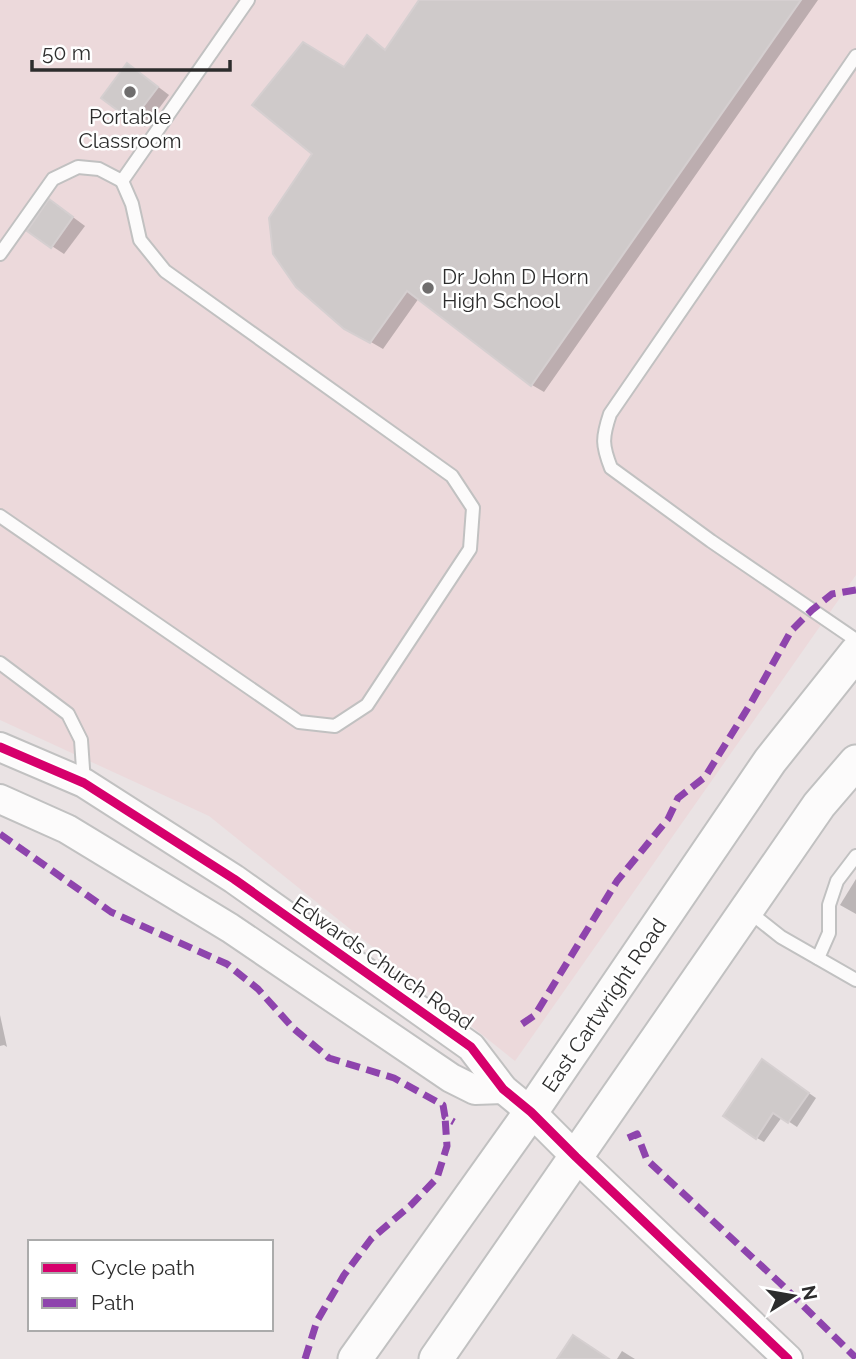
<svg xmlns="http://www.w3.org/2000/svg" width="856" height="1359" font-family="Raleway,sans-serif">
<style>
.education{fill:#ecd9db}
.shadow{fill:#0003}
.building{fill:#cfcaca;stroke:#d5cfd0;stroke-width:2}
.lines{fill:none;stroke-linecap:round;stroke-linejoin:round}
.service-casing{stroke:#c1c1c1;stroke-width:16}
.tertiary-casing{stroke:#c1c1c1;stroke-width:32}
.secondary-casing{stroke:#c1c1c1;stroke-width:37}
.service{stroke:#fcfbfb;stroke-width:12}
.tertiary{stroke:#fcfbfb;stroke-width:28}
.secondary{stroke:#fcfbfb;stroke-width:33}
.quiet{stroke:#8e44ad;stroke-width:7;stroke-dasharray:14 7;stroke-linecap:butt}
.cycleway-casing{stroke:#fff;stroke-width:13}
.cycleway{stroke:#d6006c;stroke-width:9}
.poi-dot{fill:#6f6d6d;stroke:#fff;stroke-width:2.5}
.labels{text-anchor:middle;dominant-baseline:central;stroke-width:5;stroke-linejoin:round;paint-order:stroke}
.poi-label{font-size:21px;fill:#2d2d2d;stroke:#fff}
.street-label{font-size:21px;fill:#2d2d2d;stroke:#fff}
</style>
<rect width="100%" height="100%" fill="#eae3e4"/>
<polygon class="education" points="0,0 856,0 856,575 515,1061 209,816 0,720"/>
<g class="shadow">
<polygon points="421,0 818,0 544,392 532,385 419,298 383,349 345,327 314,154 344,69 368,38 387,51"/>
<polygon points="128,66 140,73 169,95 145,127 133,120 104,98"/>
<polygon points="62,209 85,226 64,254 29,231"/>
<polygon points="856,879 856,914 840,905"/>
<polygon points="0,1015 7,1047 4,1045 0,1046"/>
<polygon points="770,1066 816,1098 797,1127 782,1117 764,1142 757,1138"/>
<polygon points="622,1351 630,1356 635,1359 617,1359"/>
</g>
<g class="building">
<polygon points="419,0 801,0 531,386 407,291 370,343 344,329 296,287 273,254 269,218 312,154 252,105 303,42 344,67 367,35 385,50"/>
<polygon points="127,63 158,87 132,121 101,98"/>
<polygon points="49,199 73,217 51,248 27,231"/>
<polygon points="762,1059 809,1093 788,1123 773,1113 756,1139 723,1116"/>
<polygon points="573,1335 609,1359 557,1359"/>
</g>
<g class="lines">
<g class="service-casing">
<g id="service">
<path d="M856,56L610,414C602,438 602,445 611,468L711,541L856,640"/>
<polyline points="0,254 53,179 78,167 99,169 122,181"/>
<polyline points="0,516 299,722 335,726 367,705 470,549 473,508 452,476 165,271 140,240 132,204 122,181 248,0"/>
<polyline points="0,663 68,714 81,740 84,783"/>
<polyline points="747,910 781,937 856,980"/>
<polyline points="818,958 829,933 829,905 837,881 856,856"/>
</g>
</g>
<g class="tertiary-casing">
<g id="tertiary">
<polyline points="0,747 84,783 234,879 471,1047 503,1089 531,1112 576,1157 788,1359"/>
<polyline points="0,799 67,829 230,928 451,1078 475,1090 503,1089"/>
</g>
</g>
<g class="secondary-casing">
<g id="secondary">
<polyline points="355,1359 531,1112 770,761 856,653"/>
<polyline points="436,1359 819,805 856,762"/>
</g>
</g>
<use href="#service" class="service"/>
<use href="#tertiary" class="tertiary"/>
<use href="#secondary" class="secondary"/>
<g class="quiet">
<polyline points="0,834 111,912 227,964 258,989 293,1028 329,1058 394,1078 443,1105 445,1117 454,1122"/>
<polyline points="522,1024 535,1015 617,881 668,819 678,798 705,777 751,703 791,631 812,610 832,594 856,590"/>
<polyline points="628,1138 637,1134 647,1160 780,1283 856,1358"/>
<polyline points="305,1359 317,1321 344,1275 371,1239 411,1205 437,1178 447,1146 445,1117"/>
</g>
<g class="cycleway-casing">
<polyline id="cycleway" points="0,747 84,783 234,879 471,1047 503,1089 531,1112 576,1157 788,1359"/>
</g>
<use href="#cycleway" class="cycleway"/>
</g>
<g class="poi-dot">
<circle cx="130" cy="92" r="7"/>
<circle cx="428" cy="288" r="7"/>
</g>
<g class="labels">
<g class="poi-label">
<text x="130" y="116">Portable<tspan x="130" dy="24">Classroom</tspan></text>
<text x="442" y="276" text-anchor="start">Dr John D Horn<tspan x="442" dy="24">High School</tspan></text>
</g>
<g class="street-label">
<text transform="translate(383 963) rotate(35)">Edwards Church Road</text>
<text transform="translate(604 1005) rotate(-56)">East Cartwright Road</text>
</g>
</g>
<rect x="28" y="1240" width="245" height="91" fill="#ffffff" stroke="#ababab" stroke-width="2"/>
<rect x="42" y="1263" width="35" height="10" fill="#d6006c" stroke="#ababab" stroke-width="2"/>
<text x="91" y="1275" font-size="21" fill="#2d2d2d">Cycle path</text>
<rect x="42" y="1298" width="35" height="10" fill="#8e44ad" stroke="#ababab" stroke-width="2"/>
<text x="91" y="1310" font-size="21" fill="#2d2d2d">Path</text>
<g transform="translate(793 1296) rotate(79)" stroke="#ffffff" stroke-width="5" paint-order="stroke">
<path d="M0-5L12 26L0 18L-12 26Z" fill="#2d2d2d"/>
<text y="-10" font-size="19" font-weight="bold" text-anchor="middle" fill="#2d2d2d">N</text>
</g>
<path d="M32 60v10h198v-10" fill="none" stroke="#2d2d2d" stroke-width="3.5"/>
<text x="42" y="60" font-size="21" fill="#2d2d2d" stroke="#ffffff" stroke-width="5" paint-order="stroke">50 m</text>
</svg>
